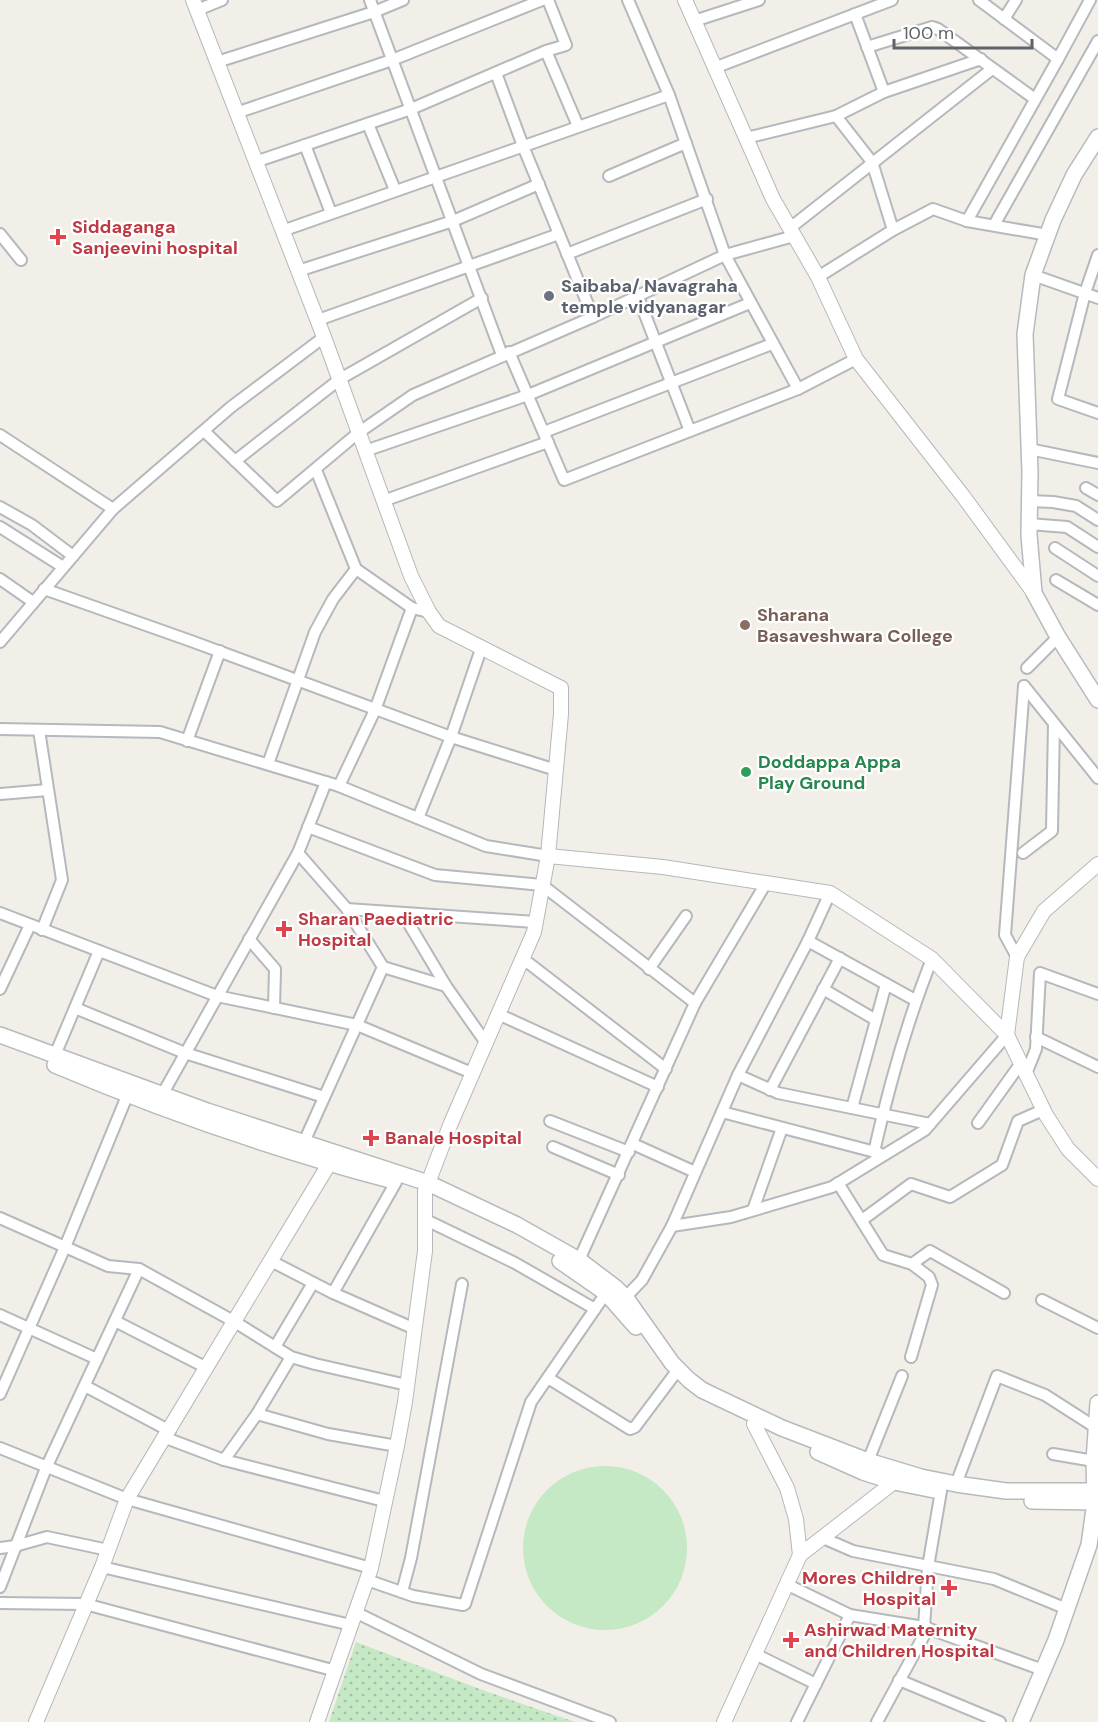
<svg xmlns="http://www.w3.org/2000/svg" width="1098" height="1722" font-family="'DM Sans',sans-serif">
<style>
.grass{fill:#c5e8c5}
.park{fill:url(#park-dots)}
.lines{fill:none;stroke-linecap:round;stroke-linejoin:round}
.minor-casing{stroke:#b5b8bc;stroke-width:14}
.tertiary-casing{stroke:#b5b8bc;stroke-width:16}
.secondary-casing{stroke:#b6babf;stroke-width:18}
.minor{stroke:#fff;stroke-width:10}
.tertiary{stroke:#fff;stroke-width:14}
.secondary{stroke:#fff;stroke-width:15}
.health-dot{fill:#e0444e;stroke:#fff;stroke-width:2}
.worship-dot{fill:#6b7280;stroke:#fff;stroke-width:2}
.education-dot{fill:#8d6e63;stroke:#fff;stroke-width:2}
.leisure-dot{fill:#2e9e5b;stroke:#fff;stroke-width:2}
.labels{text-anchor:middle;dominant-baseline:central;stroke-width:4.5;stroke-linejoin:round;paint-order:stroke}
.health-label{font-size:18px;font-weight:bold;fill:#be3a42;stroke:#fff;text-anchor:start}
.worship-label{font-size:18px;font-weight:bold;fill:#5b616d;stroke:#fff;text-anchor:start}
.education-label{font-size:18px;font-weight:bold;fill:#785e54;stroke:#fff;text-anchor:start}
.leisure-label{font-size:18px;font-weight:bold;fill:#27864d;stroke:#fff;text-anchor:start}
</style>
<defs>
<pattern id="park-dots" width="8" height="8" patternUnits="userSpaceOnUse" patternTransform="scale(1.5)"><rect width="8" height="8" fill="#c5e8c5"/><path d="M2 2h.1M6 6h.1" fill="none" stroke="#a3c0a4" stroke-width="1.8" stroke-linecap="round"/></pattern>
</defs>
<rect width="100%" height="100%" fill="#f1efe8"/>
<circle class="grass" cx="605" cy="1548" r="82"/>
<polygon class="park" points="356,1642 485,1691 575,1722 329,1722"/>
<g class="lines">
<g class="minor-casing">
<g id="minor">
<polyline points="370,0 502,355"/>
<polyline points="628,0 669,95 725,255 798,389"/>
<polyline points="979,0 1058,59 1090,0"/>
<polyline points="197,10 222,0"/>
<polyline points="855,14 884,92"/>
<polyline points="1004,19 1016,0"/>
<polyline points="694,21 759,0"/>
<polyline points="867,47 932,27 938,29 1035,99"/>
<polyline points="546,51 566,45 548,0"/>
<polyline points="217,62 374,12 403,0"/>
<polyline points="714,68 892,0"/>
<polyline points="496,73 523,146 593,317"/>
<polyline points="236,113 392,60 542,0"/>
<polyline points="836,116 872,162 893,230"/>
<polyline points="368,124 395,190"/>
<polyline points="746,138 836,116 884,92 981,59"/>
<polyline points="305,145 331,213"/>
<polyline points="255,162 411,109 546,51 578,126"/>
<polyline points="609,176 686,143"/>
<polyline points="967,221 1048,235"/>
<polyline points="994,225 1098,41"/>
<polyline points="790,228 992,69"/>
<polyline points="282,231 669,95"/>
<polyline points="0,234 21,260"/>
<polyline points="567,254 707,199"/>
<polyline points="1098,255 1085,293 1058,399 1098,413"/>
<polyline points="298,271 453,221 539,184"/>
<polyline points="1033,275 1098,298"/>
<polyline points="818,277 893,230 933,209 967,221 1058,59"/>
<polyline points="637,294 690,431"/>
<polyline points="318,320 559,234"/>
<polyline points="509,352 564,480 798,389 856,359"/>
<polyline points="204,431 277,501 358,433 413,395 593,317 725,255 794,236"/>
<polyline points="544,432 772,344"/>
<polyline points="0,435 113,509"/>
<polyline points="1029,449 1098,463"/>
<polyline points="365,451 528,395 750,303"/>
<polyline points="235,461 340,379 482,298"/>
<polyline points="316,470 356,569 412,608 429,612"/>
<polyline points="1086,488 1098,495"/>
<polyline points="383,501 548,442"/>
<polyline points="1029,501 1053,502 1076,506 1098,520"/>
<polyline points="0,507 32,525 73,556"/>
<polyline points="1029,524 1067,527 1098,547"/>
<polyline points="0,527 63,567"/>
<polyline points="1055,548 1098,576"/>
<polyline points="0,579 33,602"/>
<polyline points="1056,580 1098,605"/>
<polyline points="44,589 191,641 451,737 556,770"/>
<polyline points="0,642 113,509 231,407 324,337"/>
<polyline points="1027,668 1058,637"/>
<polyline points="1024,686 1098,778"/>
<polyline points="0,729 160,732 339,786 486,846 548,856"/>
<polyline points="39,730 62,880 42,930"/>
<polyline points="187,741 220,651"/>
<polyline points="268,764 315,632 333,599 356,569"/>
<polyline points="339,786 375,710 412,608"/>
<polyline points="0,794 48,790"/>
<polyline points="418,818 451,737 481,649"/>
<polyline points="308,827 435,875 542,885 695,1003 579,1260"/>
<polyline points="298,853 347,909"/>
<polyline points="1023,853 1052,831 1054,724"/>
<polyline points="0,913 217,996 357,1025 472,1073"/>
<polyline points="403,914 446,986 486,1043"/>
<polyline points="249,939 275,969 274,1008"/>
<polyline points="808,941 915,1000"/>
<polyline points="1017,957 1005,935 1024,686"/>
<polyline points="522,958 666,1069"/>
<polyline points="383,967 446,986"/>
<polyline points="649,969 686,916"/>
<polyline points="0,989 30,925"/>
<polyline points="823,989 876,1020"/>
<polyline points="695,1003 766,883"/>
<polyline points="75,1008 185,1053 324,1097"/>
<polyline points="498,1014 658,1087"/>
<polyline points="1036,1037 1098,1067"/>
<polyline points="55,1055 99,951"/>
<polyline points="1026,1074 1036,1049 1040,973 1098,994"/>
<polyline points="738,1075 778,1093 930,1124"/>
<polyline points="770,1090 840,958"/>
<polyline points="162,1095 298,853 326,782"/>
<polyline points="852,1108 886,984"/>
<polyline points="722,1112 879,1153"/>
<polyline points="550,1121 629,1152"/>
<polyline points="978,1123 1021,1063"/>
<polyline points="304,1142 383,967 347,909 535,922"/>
<polyline points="633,1144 695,1172"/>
<polyline points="553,1147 619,1175"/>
<path d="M874,1152C889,1086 907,1021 932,959"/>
<polyline points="838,1183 883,1255 912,1264 930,1251 1004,1293"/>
<polyline points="753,1210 782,1128"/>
<polyline points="0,1218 108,1266 139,1269 235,1322 291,1357 315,1364 407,1385"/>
<polyline points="424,1219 515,1263 595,1309"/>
<polyline points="862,1220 911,1184 950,1197 1002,1165 1018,1121 1043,1110"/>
<polyline points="672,1226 731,1217 832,1187 925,1130 1007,1035"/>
<polyline points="271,1261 333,1293 415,1329"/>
<polyline points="333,1293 396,1182"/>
<polyline points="1042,1300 1098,1328"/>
<polyline points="621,1302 642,1280 672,1226 738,1075 808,941 830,893"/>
<polyline points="0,1315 97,1359"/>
<polyline points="115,1321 207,1368"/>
<polyline points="275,1347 313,1283"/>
<polyline points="911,1357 932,1285 929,1277 912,1264"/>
<polyline points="548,1378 630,1429 635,1427 674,1375"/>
<polyline points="85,1386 170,1431"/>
<polyline points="0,1394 65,1247 127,1096"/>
<polyline points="257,1414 328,1434 397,1446"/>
<polyline points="166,1438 224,1460 384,1501"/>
<polyline points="0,1448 127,1499 371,1568"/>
<polyline points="1053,1454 1094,1461"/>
<polyline points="224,1460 257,1414 291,1357"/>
<polyline points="868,1461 902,1376"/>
<polyline points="956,1484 997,1376 1045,1395 1095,1427"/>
<polyline points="823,1538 853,1551 994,1579 1067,1609"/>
<polyline points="0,1548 15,1546 47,1537 108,1550"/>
<polyline points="102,1567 351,1625"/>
<polyline points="367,1580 413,1596 463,1605 465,1604 531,1402 606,1293"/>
<polyline points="786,1584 850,1615"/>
<polyline points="0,1587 46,1468 139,1269"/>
<polyline points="402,1592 411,1558 462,1284"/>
<polyline points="0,1603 85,1604 336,1671"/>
<polyline points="355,1612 481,1674 610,1722"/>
<polyline points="924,1627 928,1567 941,1491"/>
<polyline points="755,1654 816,1684"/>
<polyline points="899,1680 1000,1722"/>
<polyline points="797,1722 850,1615 924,1627 1043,1670"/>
<polyline points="877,1722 928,1628"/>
</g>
</g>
<g class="tertiary-casing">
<g id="tertiary">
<polyline points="193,0 324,337 411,576 429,612 439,626 561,688 561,714 548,856 534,932 451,1123 425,1191 425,1251 405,1402 397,1446 371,1568 317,1722"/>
<polyline points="685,0 773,199 818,277 856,359 963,496 1034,593"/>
<polyline points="548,856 663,867 830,893 932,959 1007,1035 1046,1115 1068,1149 1098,1179"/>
<polyline points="1007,1035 1017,957 1044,911 1098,864"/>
<polyline points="754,1424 787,1488 796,1519 800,1555 894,1482"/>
<polyline points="36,1722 102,1567 127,1499 329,1164"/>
<polyline points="724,1722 800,1555"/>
</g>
</g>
<g class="secondary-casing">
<g id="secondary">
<polyline points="1098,137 1074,175 1053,220 1033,275 1025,334 1030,472 1029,535 1034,593 1058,637 1098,700"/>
<polyline points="0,1035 207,1111 428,1183 517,1225 579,1260 616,1288 626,1298 672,1363 689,1380 702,1390 782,1428 868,1461 921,1477 956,1484 1006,1491 1098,1491"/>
<path d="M55,1065C164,1111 276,1150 390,1180"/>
<polyline points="560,1261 606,1293 636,1327"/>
<polyline points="818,1452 863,1472 894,1482 934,1490"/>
<polyline points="1032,1501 1098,1502"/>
<polyline points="1021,1722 1056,1640 1089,1545 1095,1502 1094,1461 1098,1403"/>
</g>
</g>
<use href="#minor" class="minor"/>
<use href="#tertiary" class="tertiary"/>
<use href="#secondary" class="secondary"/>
</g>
<g class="health-dot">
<path d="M55 228h6v6h6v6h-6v6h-6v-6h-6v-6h6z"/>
<path d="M281 920h6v6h6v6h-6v6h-6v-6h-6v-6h6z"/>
<path d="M368 1129h6v6h6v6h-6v6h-6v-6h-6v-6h6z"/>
<path d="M946 1579h6v6h6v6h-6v6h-6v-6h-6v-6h6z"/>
<path d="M788 1631h6v6h6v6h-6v6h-6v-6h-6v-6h6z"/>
</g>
<circle class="worship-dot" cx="549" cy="296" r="6"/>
<circle class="education-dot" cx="745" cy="625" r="6"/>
<circle class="leisure-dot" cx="746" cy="772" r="6"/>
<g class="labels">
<g class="health-label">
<text x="72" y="227">Siddaganga<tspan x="72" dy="21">Sanjeevini hospital</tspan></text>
<text x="298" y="919">Sharan Paediatric<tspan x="298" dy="21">Hospital</tspan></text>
<text x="385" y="1138">Banale Hospital</text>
<text x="936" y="1578" text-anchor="end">Mores Children<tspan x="936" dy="21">Hospital</tspan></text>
<text x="804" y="1630">Ashirwad Maternity<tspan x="804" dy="21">and Children Hospital</tspan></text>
</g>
<g class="worship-label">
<text x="561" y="286">Saibaba/ Navagraha<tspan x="561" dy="21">temple vidyanagar</tspan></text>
</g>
<g class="education-label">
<text x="757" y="615">Sharana<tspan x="757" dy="21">Basaveshwara College</tspan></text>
</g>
<g class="leisure-label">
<text x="758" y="762">Doddappa Appa<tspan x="758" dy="21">Play Ground</tspan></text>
</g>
</g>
<path d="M894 39v9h138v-9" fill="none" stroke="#5f6368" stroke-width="3"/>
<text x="903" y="39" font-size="18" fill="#5f6368" stroke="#ffffff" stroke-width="4.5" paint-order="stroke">100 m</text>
</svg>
